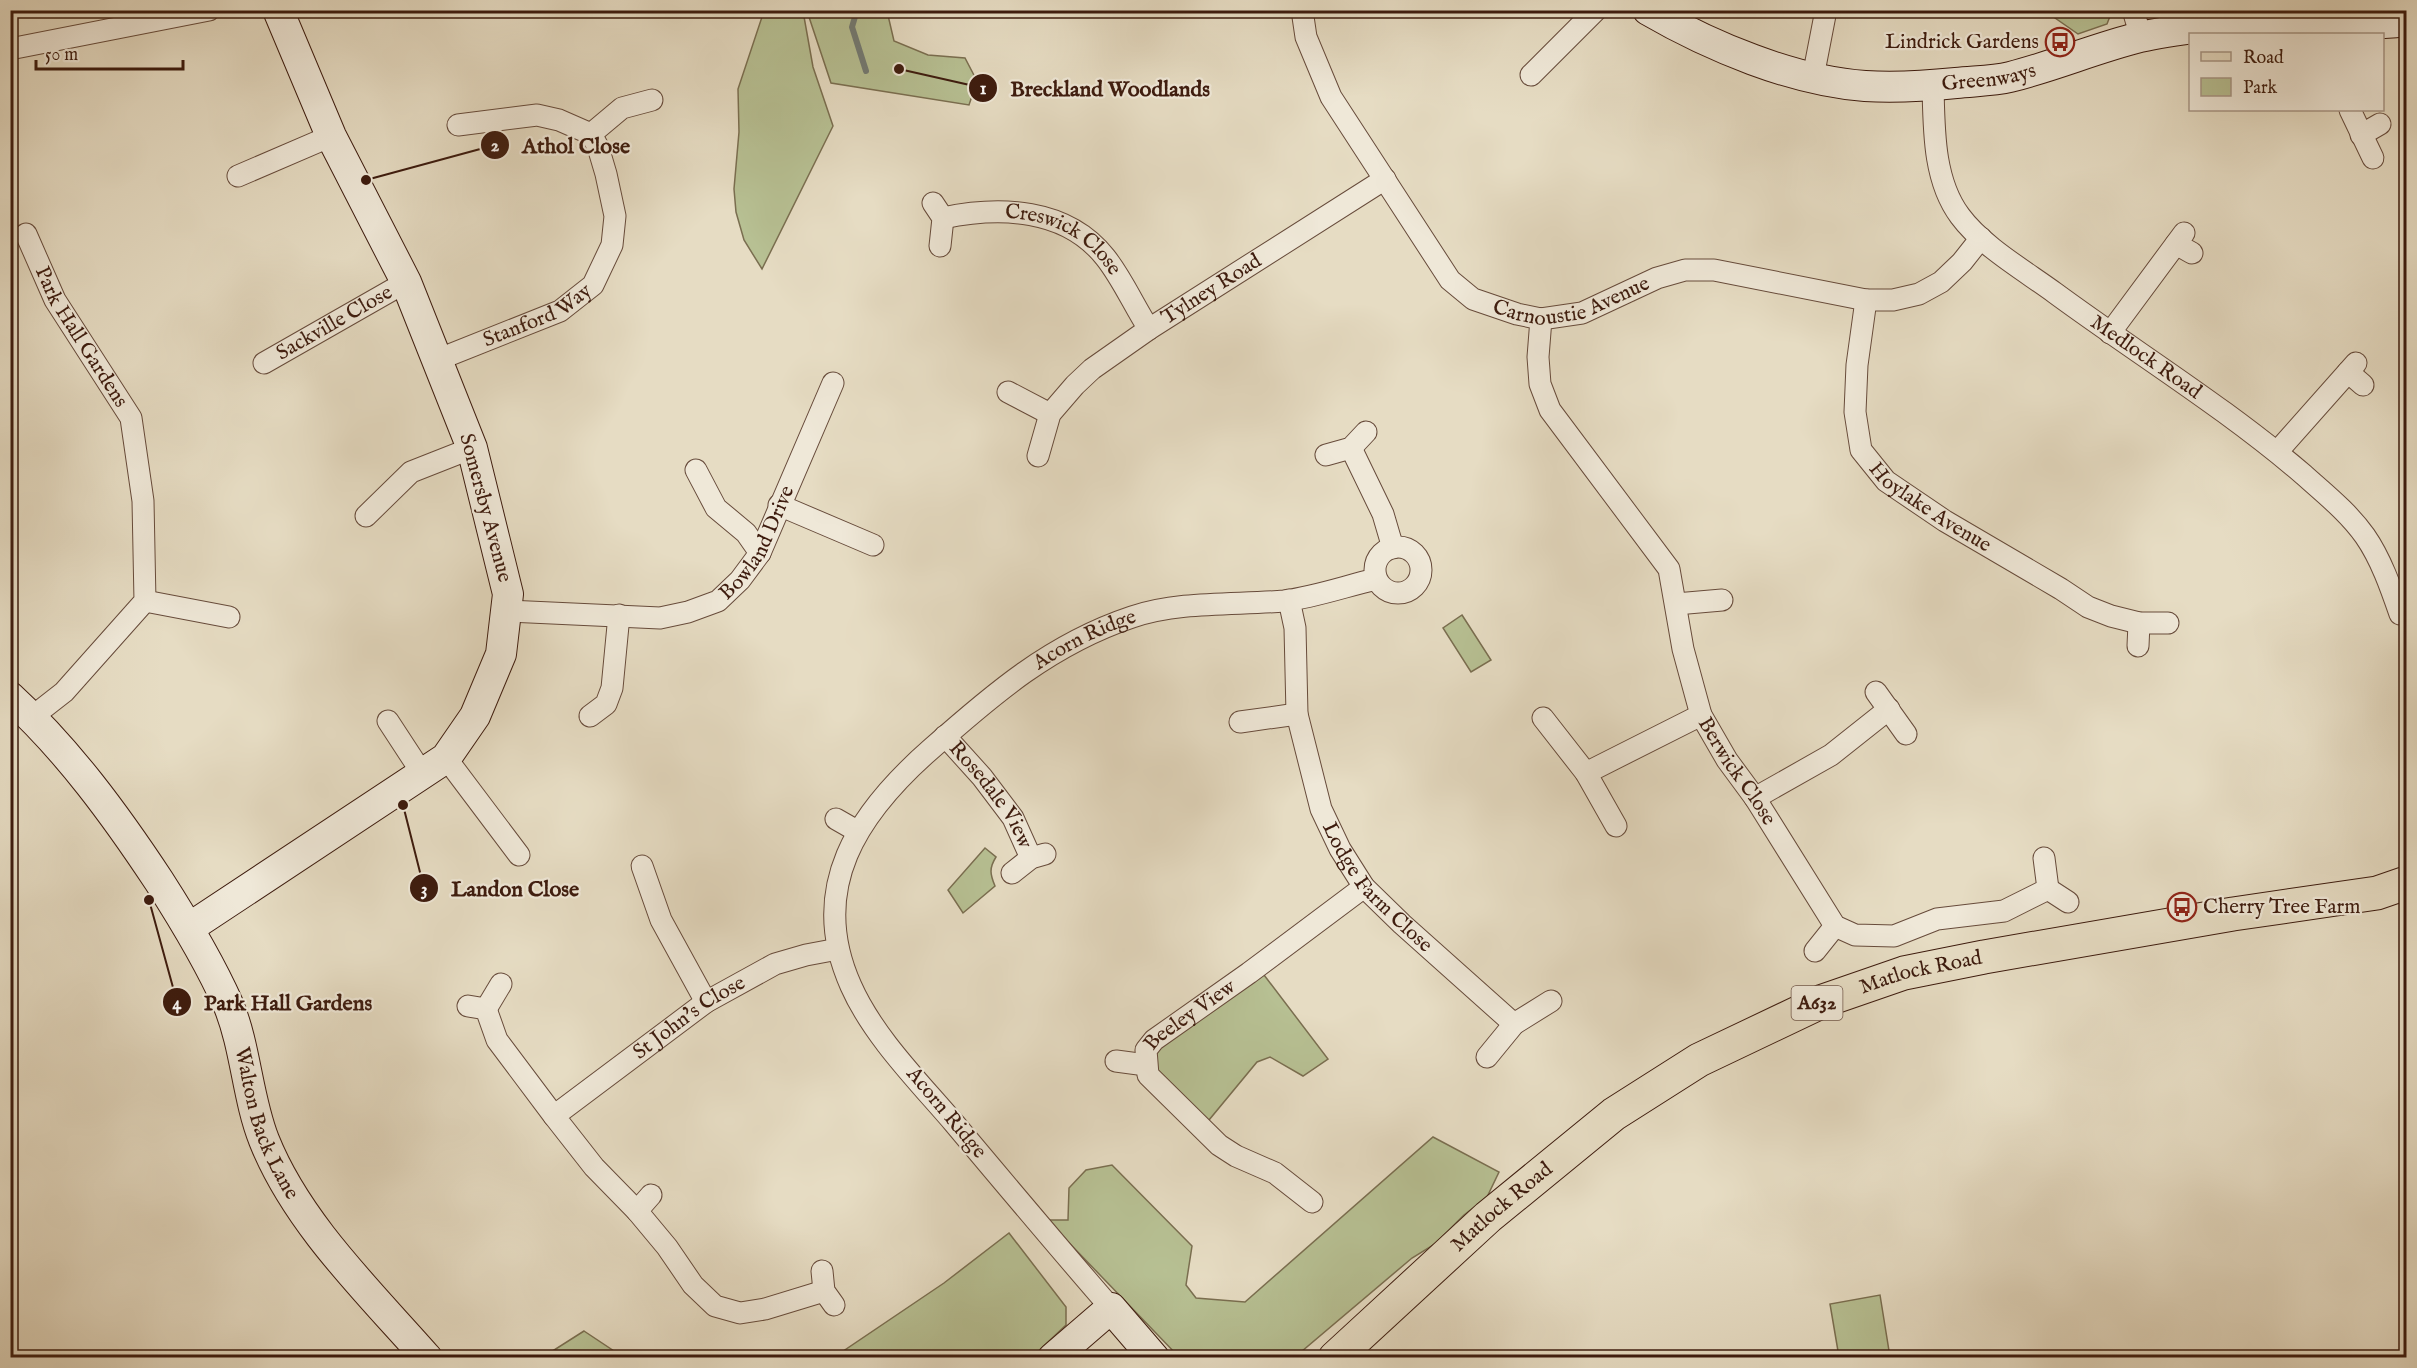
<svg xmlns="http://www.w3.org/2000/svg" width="2417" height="1368" font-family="'IM FELL English',serif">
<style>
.green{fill:#b7c093;stroke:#7a6e50;stroke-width:1.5}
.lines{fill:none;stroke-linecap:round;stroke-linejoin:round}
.stream{stroke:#737b74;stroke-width:6}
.street-casing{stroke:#674b3b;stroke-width:23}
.secondary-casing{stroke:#3d1b0e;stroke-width:32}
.primary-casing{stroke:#3d1b0e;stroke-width:35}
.street{stroke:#efe8d8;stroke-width:21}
.secondary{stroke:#efe8d8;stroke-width:30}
.primary{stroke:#e6dcc3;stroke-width:33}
.labels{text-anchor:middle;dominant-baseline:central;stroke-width:4.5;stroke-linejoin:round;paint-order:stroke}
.shield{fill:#efe8d8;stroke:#72584b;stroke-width:1.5}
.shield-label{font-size:20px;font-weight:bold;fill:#3d1b0e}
.poi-label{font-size:21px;fill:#3d1b0e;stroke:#efe8d8;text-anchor:end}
.street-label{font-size:21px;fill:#3d1b0e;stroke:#efe8d8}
.leader{fill:none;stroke:#3d1b0e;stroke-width:2}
.callout-dot{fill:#3d1b0e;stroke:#efe8d8;stroke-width:2}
.mark-label{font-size:18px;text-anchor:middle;font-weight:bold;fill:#fff}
.callout-label{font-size:22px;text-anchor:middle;font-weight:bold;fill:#3d1b0e;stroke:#efe8d8;stroke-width:4.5;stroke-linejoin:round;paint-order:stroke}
</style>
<rect width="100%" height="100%" fill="#e6dcc3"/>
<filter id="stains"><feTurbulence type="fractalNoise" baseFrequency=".00333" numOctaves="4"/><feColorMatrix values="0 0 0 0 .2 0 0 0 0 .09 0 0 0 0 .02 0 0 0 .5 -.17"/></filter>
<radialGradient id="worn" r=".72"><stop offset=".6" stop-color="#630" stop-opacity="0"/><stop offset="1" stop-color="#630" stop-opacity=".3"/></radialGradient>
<g class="green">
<polygon points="764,11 803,11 813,67 833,126 762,269 744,240 736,212 734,189 739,132 738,89"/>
<polygon points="807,11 887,11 894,41 928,55 965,58 977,81 969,105 831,83"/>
<polygon points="2045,11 2112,11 2107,24 2078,34"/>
<polygon points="1462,615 1491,660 1471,672 1443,628"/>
<path d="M985,848L996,857C989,868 990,874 995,886L963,913L948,890Z"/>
<polygon points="1261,971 1328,1059 1303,1076 1270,1057 1257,1062 1204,1126 1177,1097 1152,1062 1161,1041"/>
<polygon points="1433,1137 1499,1172 1487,1197 1464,1215 1435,1244 1412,1258 1295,1357 1179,1357 1047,1220 1068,1220 1069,1188 1086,1170 1112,1165 1192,1246 1186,1285 1196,1298 1245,1302"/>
<polygon points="1009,1233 1066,1307 1066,1325 1032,1357 833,1358 944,1283"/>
<polygon points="1880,1295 1890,1357 1839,1357 1830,1304"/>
<polygon points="584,1331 623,1357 543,1357"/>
</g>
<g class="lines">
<polyline class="stream" points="857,10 852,27 866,71"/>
<g class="street-casing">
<g id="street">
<path id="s1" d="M1302,10L1306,37L1331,97L1450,280L1473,299L1517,314L1541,319L1582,313L1657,278L1685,270H1714L1866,300H1893L1919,294L1941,282L1962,262L1981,238"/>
<polyline points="2133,10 2141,37"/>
<polyline points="10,49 209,10"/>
<polyline points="1531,75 1596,10"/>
<polyline points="1813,77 1826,10"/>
<path id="s2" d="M1933,85C1934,128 1933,180 1960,216C1982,246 2025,271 2055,293C2138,354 2226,408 2304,475C2325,494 2348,512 2365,536C2381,559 2391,588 2400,614"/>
<polyline points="2350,110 2373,158"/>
<polyline points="591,134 622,108 652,100"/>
<polyline points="2361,135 2380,124"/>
<polyline points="238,176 331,136"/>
<polyline points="933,203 943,218 940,246"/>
<path id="s3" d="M943,218C1000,206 1066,208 1105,257C1122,278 1134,306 1149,329"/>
<path id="s4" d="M26,234L55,300L131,418L143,501L145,601L64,692L32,717"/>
<polyline points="2176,244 2192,253"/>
<path id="s5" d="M1866,300L1857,365L1855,412L1861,450L1886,481L1945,521L2061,589L2088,607L2111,616L2139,623H2168"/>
<path id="s6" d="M1541,319L1538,357L1540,384L1550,410L1669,569L1683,649L1701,715L1727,760L1755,798L1835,926L1855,935L1894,936L1937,919L2004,911L2048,889L2044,858"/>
<polyline points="2110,333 2184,233"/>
<path id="s7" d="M437,360L560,311L593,285L612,245L615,216L606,174L598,147L591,134L559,120L537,115L458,125"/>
<path id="s8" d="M264,363L406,282"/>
<polyline points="2348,372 2363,385"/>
<polyline points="1008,392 1050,414"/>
<polyline points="1351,448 1383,514 1393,548"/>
<polyline points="2277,452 2356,363"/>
<polyline points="1326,455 1351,448 1366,432"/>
<path id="s9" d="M1038,456L1050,414L1075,385L1092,369L1149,329L1385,179"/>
<polyline points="696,470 716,508 746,533 760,553"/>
<polyline points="779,505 873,545"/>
<polyline points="366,516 411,472 472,448"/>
<circle cx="1398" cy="570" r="23"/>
<path id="s10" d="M1289,600L1295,628L1297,714L1321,809L1340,849L1364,887L1402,924L1514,1024"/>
<polyline points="145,601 229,617"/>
<polyline points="1676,604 1722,600"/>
<path id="s11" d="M506,611L660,618L688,612L718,601L740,580L760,553L833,383"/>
<polyline points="2138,646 2139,623"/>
<polyline points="1876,692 1906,734"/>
<polyline points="590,716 606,704 612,688 619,615"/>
<polyline points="1543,718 1586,773 1616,826"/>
<polyline points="388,721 422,773"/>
<polyline points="1240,722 1297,714"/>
<path id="s12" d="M945,736L982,777L1013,818L1031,858"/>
<polyline points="446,758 519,855"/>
<polyline points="1586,773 1701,715"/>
<polyline points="1755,798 1831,755 1889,709"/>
<polyline points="836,819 857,831"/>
<polyline points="642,866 661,920 706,1002"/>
<polyline points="1012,873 1031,858 1045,854"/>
<polyline points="2048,889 2068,902"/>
<polyline points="1815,951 1835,926"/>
<polyline points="468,1006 486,1009 497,1040 554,1116"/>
<polyline points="486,1009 501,984"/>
<polyline points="1487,1057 1514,1024 1551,1001"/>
<polyline points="1116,1061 1146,1065"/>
<path id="s13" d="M1312,1202L1275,1173L1236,1156L1219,1145L1148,1075L1146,1050L1154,1040L1249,973L1364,887"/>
<polyline points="637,1211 651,1195"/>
<polyline points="822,1271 824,1291 834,1305"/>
<path id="s14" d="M824,1291L765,1309L740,1313L715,1306L693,1285L667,1247L637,1211L594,1167L554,1116L706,1002L775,964L806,955L838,949"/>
<path id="s15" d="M1111,1308C1058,1247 1006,1185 954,1123C919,1082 873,1036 851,986C807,888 858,813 931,749C993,694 1051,644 1132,617C1178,601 1235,605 1284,601C1315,597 1346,586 1376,579"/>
</g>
</g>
<g class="secondary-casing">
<g id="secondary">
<path id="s16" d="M1648,10C1710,46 1793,81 1865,86C1895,88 1926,86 1956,83C1974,81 1993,81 2010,77C2054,66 2096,48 2140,37C2162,32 2185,29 2207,26C2273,15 2340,29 2406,21"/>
<path id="s17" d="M10,697C68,750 116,816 159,881C184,920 209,961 228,1004C246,1047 247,1097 264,1140C297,1223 369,1292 427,1358"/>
<polyline points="189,928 446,758 475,716 501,654 508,594 472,448 406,282 331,136 278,10"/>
<polyline points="1053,1358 1111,1308 1154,1358"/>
</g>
</g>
<g class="primary-casing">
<g id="primary">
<path id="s18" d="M1335,1358L1488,1217L1614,1114L1699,1060L1823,1001L1904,973L1984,957L2233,914L2377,893L2406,883"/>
</g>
</g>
<use href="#street" class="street"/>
<use href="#secondary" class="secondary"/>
<use href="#primary" class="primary"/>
</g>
<defs>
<g id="bus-ring" transform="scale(1.5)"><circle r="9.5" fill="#efe8d8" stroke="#8f2418" stroke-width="1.5"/><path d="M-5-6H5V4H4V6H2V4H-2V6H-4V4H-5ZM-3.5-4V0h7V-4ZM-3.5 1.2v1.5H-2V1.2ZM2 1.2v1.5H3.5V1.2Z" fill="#8f2418"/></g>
</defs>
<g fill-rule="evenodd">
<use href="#bus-ring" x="2060" y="42"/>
<use href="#bus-ring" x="2182" y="907"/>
</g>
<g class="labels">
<rect class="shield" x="1791.5" y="986" width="51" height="34" rx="4.5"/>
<g class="shield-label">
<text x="1817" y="1003">A632</text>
</g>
<g class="poi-label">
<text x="2039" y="42">Lindrick Gardens</text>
<text x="2203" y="907" text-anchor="start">Cherry Tree Farm</text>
</g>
<g class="street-label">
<text stroke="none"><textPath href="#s16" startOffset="356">Greenways</textPath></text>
<text stroke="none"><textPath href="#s3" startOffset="129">Creswick Close</textPath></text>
<text stroke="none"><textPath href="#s9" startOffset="249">Tylney Road</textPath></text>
<text stroke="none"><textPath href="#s1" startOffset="444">Carnoustie Avenue</textPath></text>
<text stroke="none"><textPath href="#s7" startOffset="110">Stanford Way</textPath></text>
<text stroke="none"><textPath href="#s8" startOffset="81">Sackville Close</textPath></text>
<text stroke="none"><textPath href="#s4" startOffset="117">Park Hall Gardens</textPath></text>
<text stroke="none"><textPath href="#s2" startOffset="370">Medlock Road</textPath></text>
<text stroke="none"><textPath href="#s5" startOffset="242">Hoylake Avenue</textPath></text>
<text transform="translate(485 508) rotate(75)">Somersby Avenue</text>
<text stroke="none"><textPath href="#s11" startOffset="286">Bowland Drive</textPath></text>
<text stroke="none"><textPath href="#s15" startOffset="876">Acorn Ridge</textPath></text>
<text stroke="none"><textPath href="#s6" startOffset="508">Berwick Close</textPath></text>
<text stroke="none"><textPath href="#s12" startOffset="75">Rosedale View</textPath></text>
<text stroke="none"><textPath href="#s10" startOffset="310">Lodge Farm Close</textPath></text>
<text stroke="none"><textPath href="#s18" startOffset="711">Matlock Road</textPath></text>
<text stroke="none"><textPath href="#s13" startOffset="291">Beeley View</textPath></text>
<text stroke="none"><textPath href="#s14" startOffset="530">St John's Close</textPath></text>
<text transform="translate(946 1113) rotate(50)">Acorn Ridge</text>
<text stroke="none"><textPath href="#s17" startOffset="504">Walton Back Lane</textPath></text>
<text stroke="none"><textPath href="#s18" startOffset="225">Matlock Road</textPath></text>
</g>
</g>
<path class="leader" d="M899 69L983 88M366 180L495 145M403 805L424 888M149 900L177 1002"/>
<g class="callout-dot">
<circle cx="899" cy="69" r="6"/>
<circle cx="366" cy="180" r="6"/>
<circle cx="403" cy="805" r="6"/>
<circle cx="149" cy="900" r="6"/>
<circle cx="983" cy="88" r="15"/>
<circle cx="495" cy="145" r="15"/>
<circle cx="424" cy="888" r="15"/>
<circle cx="177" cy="1002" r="15"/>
</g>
<g class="mark-label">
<text x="983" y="94">1</text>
<text x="495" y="151">2</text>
<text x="424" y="895">3</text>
<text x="177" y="1009">4</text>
</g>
<g class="callout-label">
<text x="1110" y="96">Breckland Woodlands</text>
<text x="576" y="153">Athol Close</text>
<text x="515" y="896">Landon Close</text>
<text x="288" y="1010">Park Hall Gardens</text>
</g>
<rect width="2417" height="1368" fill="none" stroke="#e6dcc3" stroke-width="36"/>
<rect x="12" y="12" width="2393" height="1344" fill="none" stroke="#3d1b0e" stroke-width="3"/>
<rect x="18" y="18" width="2381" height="1332" fill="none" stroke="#3d1b0e" stroke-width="1.5"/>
<rect x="2189" y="33" width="195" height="78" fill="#efe8d8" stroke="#a89687" stroke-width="1.5"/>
<rect x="2201" y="52" width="30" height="9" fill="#e6dcc3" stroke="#a89687" stroke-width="1.5"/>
<text x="2243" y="63" font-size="18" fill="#3d1b0e">Road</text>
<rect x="2201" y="78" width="30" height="18" fill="#b7c093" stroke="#a89687" stroke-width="1.5"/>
<text x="2243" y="93" font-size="18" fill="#3d1b0e">Park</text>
<path d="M36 60v9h147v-9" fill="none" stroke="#3d1b0e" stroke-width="3"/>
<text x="45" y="60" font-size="18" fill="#3d1b0e" stroke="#efe8d8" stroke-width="4.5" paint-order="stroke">50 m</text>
<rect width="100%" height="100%" filter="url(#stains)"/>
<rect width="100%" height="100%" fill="url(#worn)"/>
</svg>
